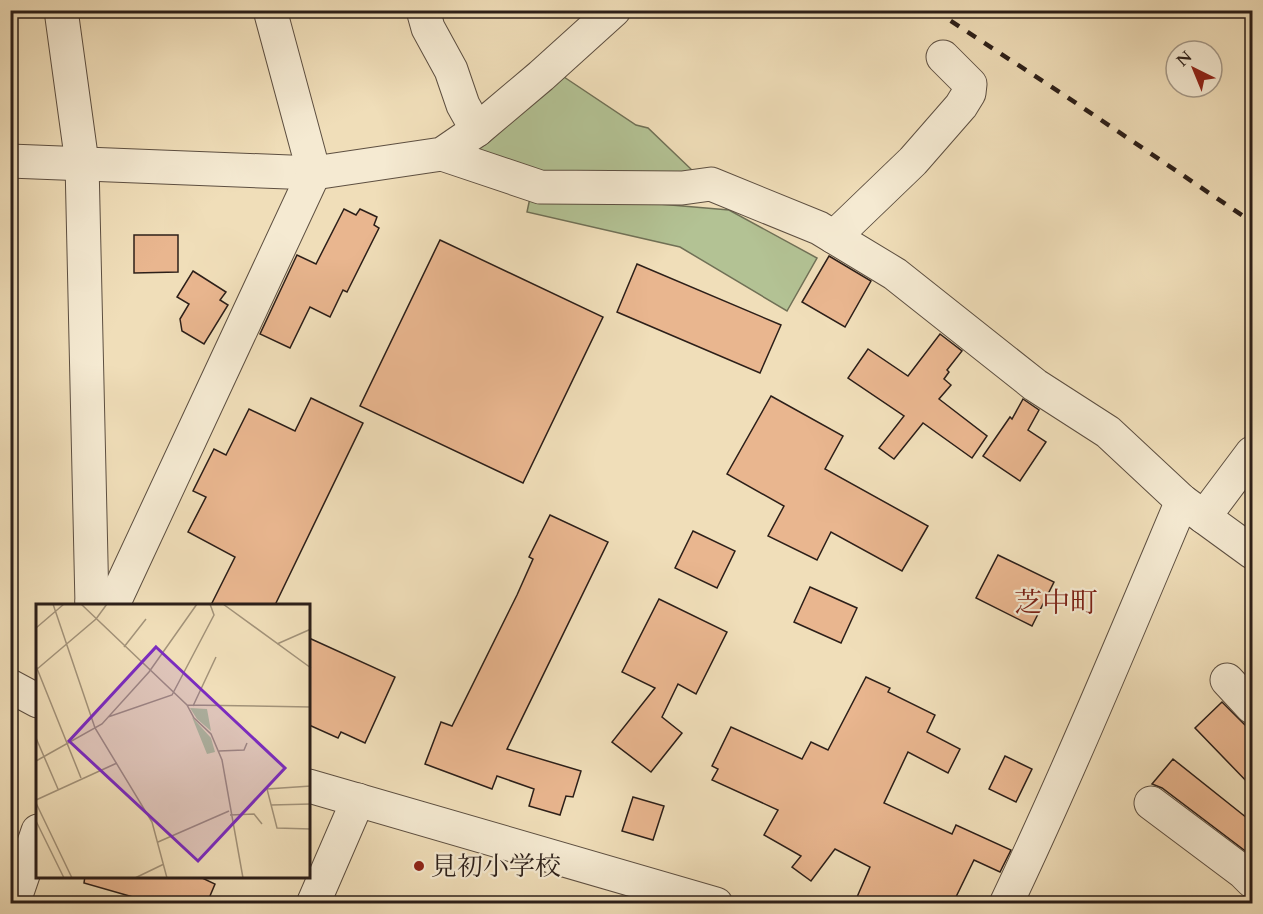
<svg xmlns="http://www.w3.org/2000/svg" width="1263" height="914" font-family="Cardo,'Noto Serif JP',serif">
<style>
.green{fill:#b3c294;stroke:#707056;stroke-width:1.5}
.building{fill:#e9b68f;stroke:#2c1f19;stroke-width:1.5}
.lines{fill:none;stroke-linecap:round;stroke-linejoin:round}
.minor-casing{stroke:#5d4f41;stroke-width:35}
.minor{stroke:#f5ead2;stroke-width:33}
.rail{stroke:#2c1f19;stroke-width:4.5;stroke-dasharray:10 10;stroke-linecap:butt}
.poi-dot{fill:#8f2418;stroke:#f5ead2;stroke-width:2}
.labels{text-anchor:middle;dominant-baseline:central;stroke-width:4.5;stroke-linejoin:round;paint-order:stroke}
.poi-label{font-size:26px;fill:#2c1f19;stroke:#f5ead2;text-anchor:start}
.quarter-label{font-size:28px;fill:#7a1f14;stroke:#f5ead2}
.inset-road{fill:none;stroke:#a29279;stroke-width:1.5}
.view{fill:#7b2cbf;fill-opacity:0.15;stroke:#7b2cbf;stroke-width:3}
.inset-edge{fill:none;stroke:#2c1f19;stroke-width:3}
</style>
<rect width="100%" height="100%" fill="#f0deb9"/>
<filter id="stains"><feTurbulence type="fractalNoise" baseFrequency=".00333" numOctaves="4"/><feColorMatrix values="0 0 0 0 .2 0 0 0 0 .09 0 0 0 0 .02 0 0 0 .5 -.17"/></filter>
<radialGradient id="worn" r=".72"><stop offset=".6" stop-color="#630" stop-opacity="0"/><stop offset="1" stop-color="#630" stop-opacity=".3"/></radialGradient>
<g class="green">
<polygon points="564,77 636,125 648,128 693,171 565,180 475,151"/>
<polygon points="531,193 729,210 817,258 787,311 680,247 527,212"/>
</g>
<g class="building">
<polygon points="344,209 356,215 360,209 377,217 374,225 379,228 347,292 343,290 330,317 310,307 290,348 260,334 297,255 316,264"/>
<polygon points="134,235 178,235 178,272 134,273"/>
<polygon points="440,240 603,317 523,483 360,406"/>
<polygon points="829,256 871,281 845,327 802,302"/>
<polygon points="637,264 781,325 760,373 617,312"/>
<polygon points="193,271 226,292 220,300 228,305 204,344 182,331 180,319 189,304 177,297"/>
<polygon points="940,334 962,351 947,370 949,372 944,379 951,385 939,399 987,436 972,458 923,423 894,459 879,448 904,416 848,378 868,349 908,376"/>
<polygon points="771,396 843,436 825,469 928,526 902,571 831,532 817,560 768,536 784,506 727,474"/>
<polygon points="311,398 363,423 275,605 211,605 235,557 188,532 206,497 193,491 214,449 226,455 249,409 295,431"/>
<polygon points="1023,399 1039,410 1028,430 1046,442 1020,481 983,456 1010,417 1012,419"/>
<polygon points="550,515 608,542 507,749 581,771 573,797 566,796 560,815 529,806 534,789 497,776 492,789 425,764 441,722 452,726 517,595 533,559 529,557"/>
<polygon points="693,531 735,551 717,588 675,568"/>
<polygon points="998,555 1054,582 1032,626 976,598"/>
<polygon points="810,587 857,608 841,643 794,622"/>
<polygon points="659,599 727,632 696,694 678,684 662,717 682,733 651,772 612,742 655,688 622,672"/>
<polygon points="309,638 395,677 365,743 341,732 338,738 309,725"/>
<polygon points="866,677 890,688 888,692 935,715 927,732 960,749 948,773 908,752 884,803 952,834 956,825 1011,850 1000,872 974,860 953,903 873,903 857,897 870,867 835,849 811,881 792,867 801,856 764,835 778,810 712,780 718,769 712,766 731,727 802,759 811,742 828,750"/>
<polygon points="1222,702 1252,732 1252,787 1195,728"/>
<polygon points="1005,756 1032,769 1016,802 989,789"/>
<polygon points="1173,759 1252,822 1252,856 1162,788 1152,784"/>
<polygon points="633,797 664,806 653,840 622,831"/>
<polygon points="85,876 198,876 215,884 207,903 130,903 133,897 84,883"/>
</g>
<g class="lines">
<g class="minor-casing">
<g id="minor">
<polyline points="61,10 82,163 92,605"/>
<polyline points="423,10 428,28 451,70 463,105 477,130"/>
<polyline points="442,154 540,187 682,188 711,184 819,228 895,274 1035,385 1108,432 1182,501 1252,552"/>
<polyline points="10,161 314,173 442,154 477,130 541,76 614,10"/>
<polyline points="834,237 913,161 961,106 969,93 970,84 943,57"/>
<polyline points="1204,517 1252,453"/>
<polyline points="92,602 117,596 314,173 270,10"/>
<polyline points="1227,680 1252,707"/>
<polyline points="10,686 38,701"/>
<polyline points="309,786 716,904"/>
<polyline points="1151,803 1243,872 1252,881"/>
<polyline points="13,904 38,831"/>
<polyline points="313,904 358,800"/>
<path d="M1006,904C1069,771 1125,636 1182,501"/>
</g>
</g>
<use href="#minor" class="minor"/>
<polyline class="rail" points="934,10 1067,97 1252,222"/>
</g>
<circle class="poi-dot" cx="419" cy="866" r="6"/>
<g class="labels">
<g class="poi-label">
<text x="431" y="866">見初小学校</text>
</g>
<g class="quarter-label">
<text x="1056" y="603">芝中町</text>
</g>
</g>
<g transform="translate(36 604)">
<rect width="274" height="274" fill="#f0deb9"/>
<path d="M154,104L171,105L175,127L161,115ZM156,113L175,134L179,148L171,150Z" fill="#b3c294"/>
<path class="inset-road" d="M17,0L59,124L116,218L131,274M45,0L151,101L158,114L175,130L186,156L207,274M187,0L275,64M0,24L28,0M241,40L275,25M88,43L110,15M0,62L45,174M0,66L60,15L71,0M151,101L275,103M157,102L180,53M72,113L136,91L178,11L174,0M0,134L22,185M183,147L208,146L211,139M0,157L66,120L113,68L161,0M275,182L231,185L241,224L275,225M0,196L81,159M0,199L36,274M235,201L275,200M194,211L218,210L226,220M0,217L28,274M122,238L193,207M99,274L128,260"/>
<path class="view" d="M120,43L249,164L162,257L33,137Z"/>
<rect width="274" height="274" class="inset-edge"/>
</g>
<rect width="1263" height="914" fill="none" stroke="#f0deb9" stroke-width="36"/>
<rect x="12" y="12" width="1239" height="890" fill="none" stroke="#2c1f19" stroke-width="3"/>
<rect x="18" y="18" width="1227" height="878" fill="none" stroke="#2c1f19" stroke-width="1.5"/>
<g transform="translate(1194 69) rotate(317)"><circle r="28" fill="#f5ead2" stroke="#a59988" stroke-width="1.5"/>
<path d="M0-4.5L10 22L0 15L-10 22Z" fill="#8f2418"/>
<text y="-9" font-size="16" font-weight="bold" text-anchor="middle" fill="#2c1f19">N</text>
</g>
<rect width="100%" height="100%" filter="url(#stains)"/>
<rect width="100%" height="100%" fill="url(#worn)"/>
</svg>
